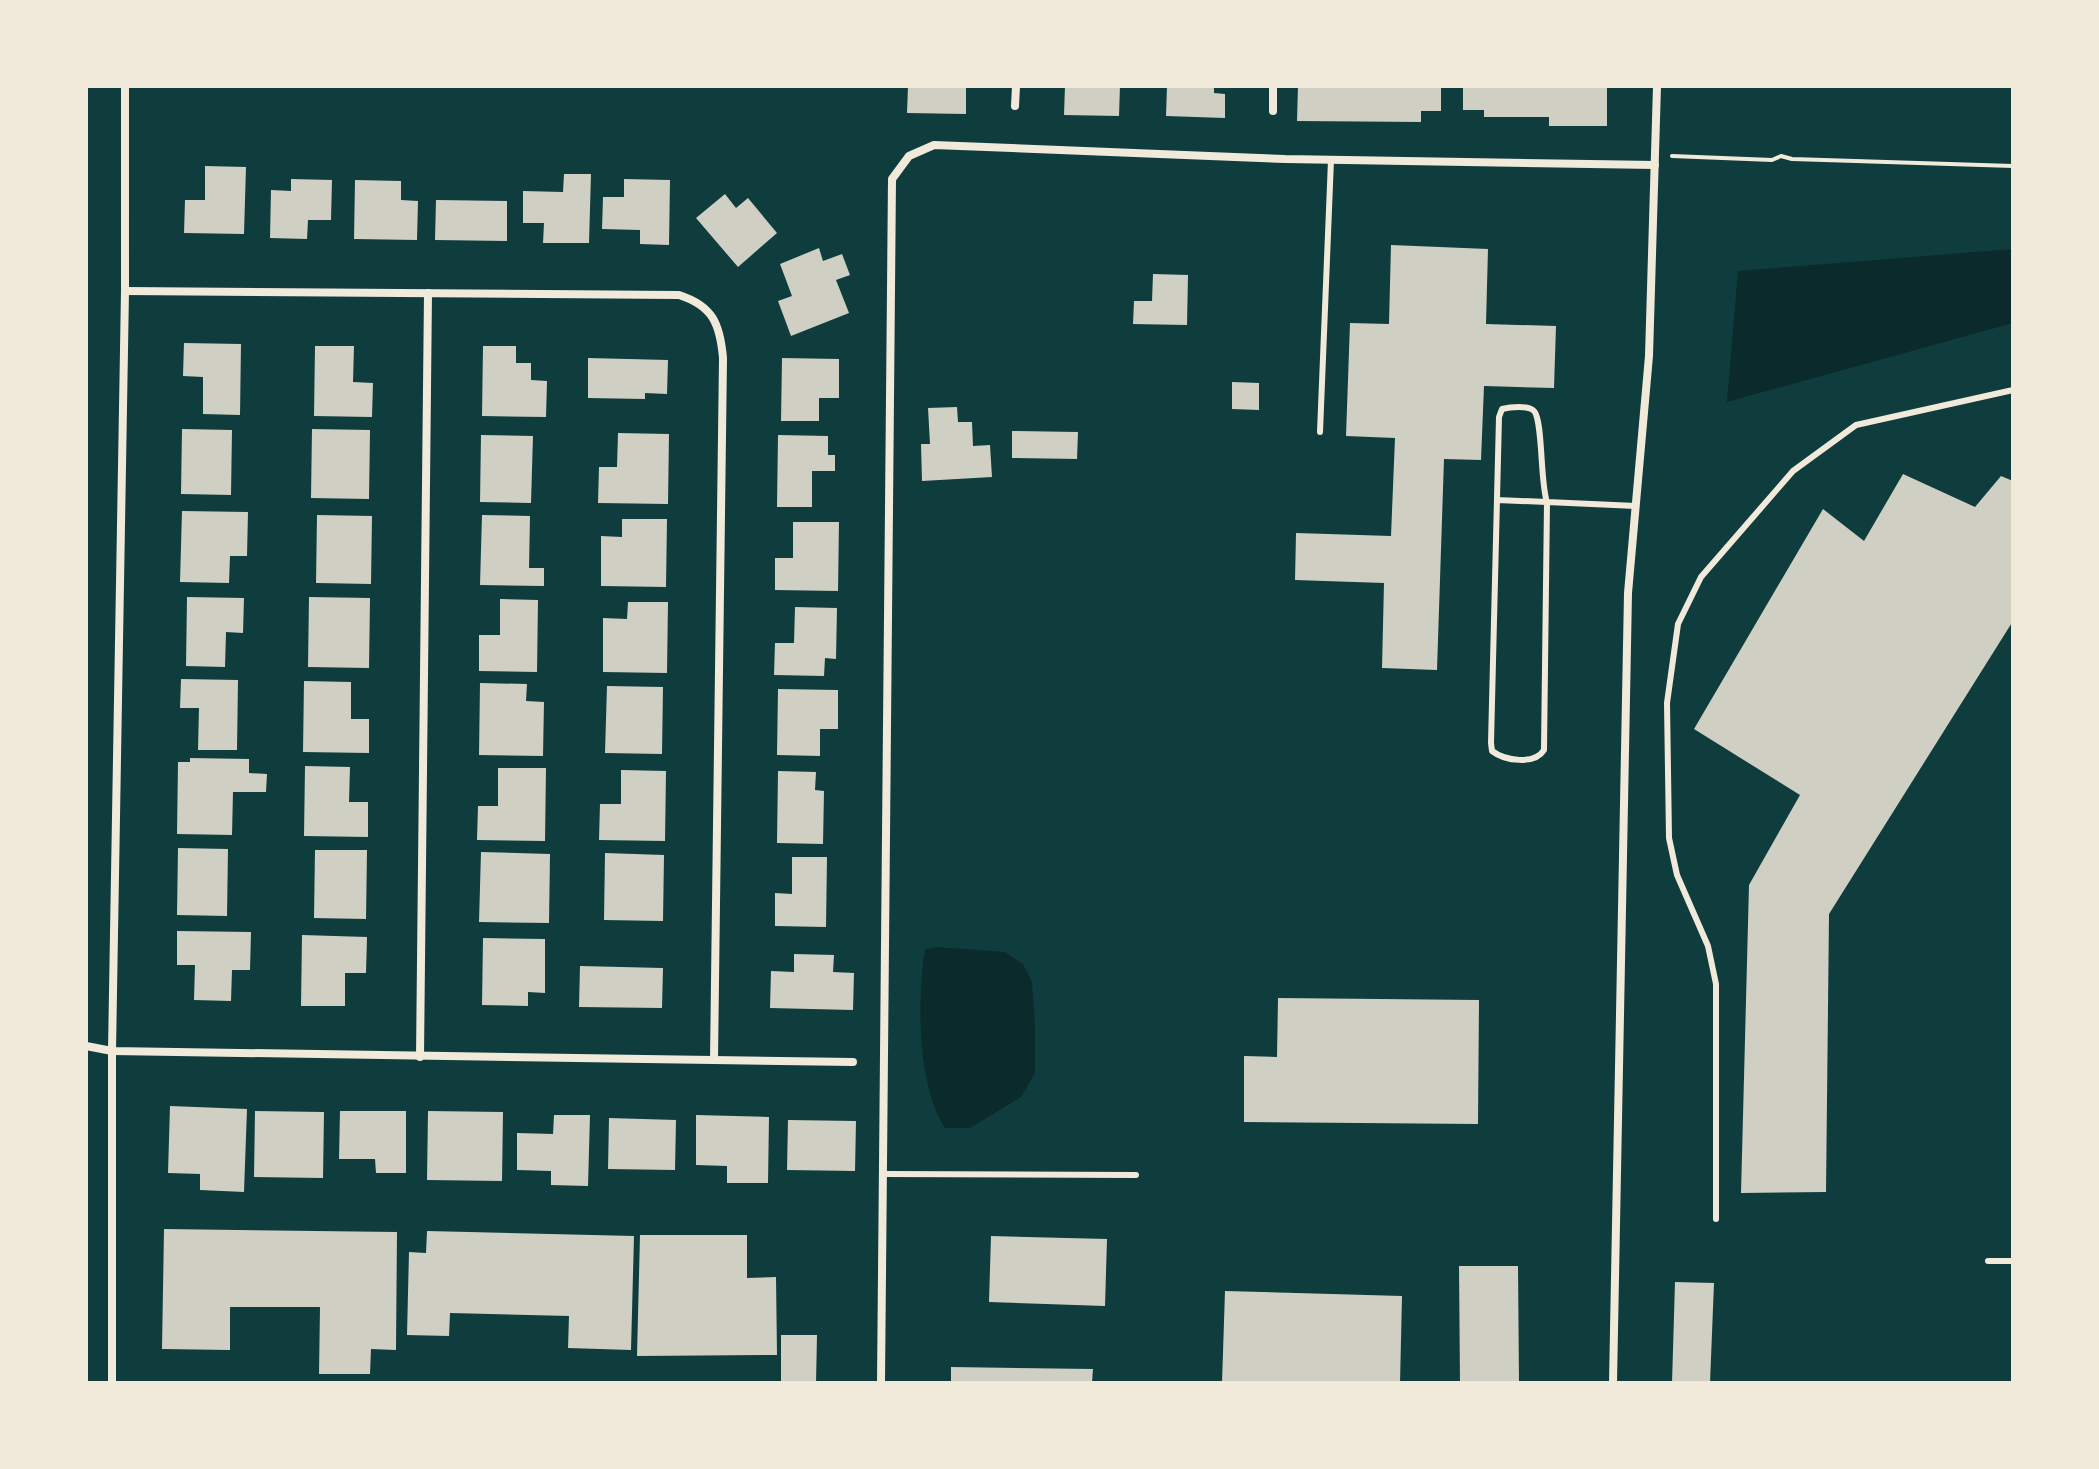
<svg xmlns="http://www.w3.org/2000/svg" width="2099" height="1469" font-family="Rubik,sans-serif">
<style>
.water{fill:#0a2a2b}
.building{fill:#cfcfc3}
.lines{fill:none;stroke-linecap:round;stroke-linejoin:round}
.path{stroke:#f1e9da;stroke-width:4}
.service{stroke:#f1e9da;stroke-width:6}
.minor{stroke:#f1e9da;stroke-width:8}
</style>
<rect width="100%" height="100%" fill="#0f3d3e"/>
<g class="water">
<polygon points="2013,249 2013,323 1727,402 1738,271"/>
<path d="M937,947L1005,952L1023,964L1032,982L1035,1023V1073L1021,1097L970,1128H945C917,1085 917,999 925,949Z"/>
</g>
<g class="building">
<polygon points="908,86 966,86 966,114 907,113"/>
<polygon points="1065,86 1120,86 1119,116 1064,115"/>
<polygon points="1167,86 1214,86 1214,93 1225,94 1225,118 1166,116"/>
<polygon points="1298,86 1441,86 1441,111 1421,111 1421,122 1297,121"/>
<polygon points="1463,86 1607,86 1607,126 1549,126 1549,117 1484,117 1484,110 1463,110"/>
<polygon points="205,166 246,167 244,234 184,233 185,200 205,200"/>
<polygon points="564,174 591,174 589,243 543,243 544,223 523,223 523,191 563,192"/>
<polygon points="291,179 332,180 331,220 308,220 307,239 270,238 271,190 291,191"/>
<polygon points="624,179 670,180 669,245 640,244 640,230 602,229 603,197 624,197"/>
<polygon points="355,180 401,181 401,200 418,201 417,240 354,239"/>
<polygon points="725,194 736,208 748,198 777,233 738,267 696,218"/>
<polygon points="436,200 507,201 507,241 435,240"/>
<polygon points="1391,245 1488,249 1486,324 1556,326 1554,388 1484,386 1481,460 1444,459 1437,670 1382,668 1384,583 1295,580 1296,533 1391,536 1395,438 1346,436 1350,323 1389,324"/>
<polygon points="819,248 823,261 842,254 850,275 836,280 849,313 791,336 778,301 792,296 780,264"/>
<polygon points="1153,274 1188,275 1187,325 1133,324 1134,301 1152,301"/>
<polygon points="184,343 241,344 240,415 203,414 203,377 183,376"/>
<polygon points="315,346 354,346 353,382 373,383 372,417 314,416"/>
<polygon points="483,346 516,346 516,363 531,363 531,380 547,381 546,417 482,416"/>
<polygon points="588,358 668,360 667,394 645,393 645,399 588,398"/>
<polygon points="782,358 839,359 839,398 819,398 819,421 781,421"/>
<polygon points="1232,382 1259,383 1259,410 1232,409"/>
<polygon points="957,407 958,422 972,422 973,446 990,445 992,477 922,481 921,444 930,444 928,408"/>
<polygon points="182,429 232,430 231,495 181,494"/>
<polygon points="312,429 370,430 369,499 311,498"/>
<polygon points="1012,431 1078,432 1077,459 1012,458"/>
<polygon points="618,433 669,434 668,504 598,503 599,467 617,467"/>
<polygon points="481,435 533,436 531,503 480,502"/>
<polygon points="778,435 828,436 828,455 835,455 835,471 812,471 812,507 777,507"/>
<polygon points="1903,474 1975,507 2001,476 2013,481 2013,621 1829,914 1826,1192 1741,1193 1749,885 1800,795 1694,729 1823,509 1864,541"/>
<polygon points="182,511 248,512 247,556 230,556 229,583 180,582"/>
<polygon points="317,515 372,516 371,584 316,583"/>
<polygon points="482,515 530,516 529,568 544,568 544,586 480,585"/>
<polygon points="622,519 667,519 666,587 601,586 601,536 622,537"/>
<polygon points="793,522 839,522 838,591 775,590 775,558 793,558"/>
<polygon points="187,597 244,598 243,633 226,632 225,667 186,666"/>
<polygon points="309,597 370,598 369,668 308,667"/>
<polygon points="500,599 538,600 537,672 479,671 479,635 500,635"/>
<polygon points="628,602 668,602 667,673 603,672 603,618 627,619"/>
<polygon points="795,607 837,608 836,659 825,658 824,676 774,675 775,643 794,643"/>
<polygon points="181,679 238,680 237,750 198,750 199,708 180,708"/>
<polygon points="304,681 351,682 351,719 369,719 369,753 303,752"/>
<polygon points="480,683 527,684 526,701 544,702 543,756 479,755"/>
<polygon points="607,686 663,687 662,754 605,753"/>
<polygon points="778,689 838,690 838,729 820,729 820,756 777,755"/>
<polygon points="190,758 249,759 249,773 267,774 266,792 233,792 232,835 177,834 178,762 190,762"/>
<polygon points="305,766 350,767 349,802 368,802 368,837 304,836"/>
<polygon points="498,768 546,768 545,841 477,840 478,806 498,806"/>
<polygon points="621,770 666,771 665,841 599,840 600,804 621,804"/>
<polygon points="778,771 816,772 815,790 824,791 823,844 777,843"/>
<polygon points="178,848 228,849 227,916 177,915"/>
<polygon points="315,850 367,850 366,919 314,918"/>
<polygon points="481,852 550,854 549,923 479,922"/>
<polygon points="605,853 664,855 663,921 604,920"/>
<polygon points="792,857 827,857 826,927 775,926 775,893 792,894"/>
<polygon points="177,931 251,932 250,970 232,970 231,1001 194,1000 195,965 177,965"/>
<polygon points="302,935 367,937 366,973 345,973 345,1006 301,1006"/>
<polygon points="483,938 545,939 545,993 528,992 528,1006 482,1005"/>
<polygon points="794,954 834,955 833,972 854,973 853,1010 770,1008 771,971 794,972"/>
<polygon points="580,966 663,968 662,1008 579,1007"/>
<polygon points="1278,998 1479,1000 1478,1124 1244,1122 1244,1056 1277,1057"/>
<polygon points="170,1106 247,1109 244,1192 200,1190 200,1174 168,1173"/>
<polygon points="255,1111 324,1112 323,1178 254,1177"/>
<polygon points="340,1111 406,1111 406,1173 376,1173 375,1159 339,1159"/>
<polygon points="428,1111 503,1112 502,1181 427,1180"/>
<polygon points="554,1115 590,1115 588,1186 551,1185 551,1171 517,1170 517,1133 553,1134"/>
<polygon points="696,1115 769,1117 768,1183 727,1183 727,1166 696,1165"/>
<polygon points="609,1118 676,1120 675,1170 608,1169"/>
<polygon points="788,1120 856,1121 855,1171 787,1170"/>
<polygon points="164,1229 397,1232 396,1350 371,1349 370,1374 319,1374 320,1307 230,1307 230,1350 162,1349"/>
<polygon points="427,1231 634,1236 631,1350 568,1348 569,1316 450,1313 449,1336 407,1335 409,1252 426,1253"/>
<polygon points="640,1235 747,1235 747,1278 776,1277 777,1355 637,1356"/>
<polygon points="991,1236 1107,1239 1105,1306 989,1302"/>
<polygon points="1459,1266 1518,1266 1519,1383 1460,1383"/>
<polygon points="1675,1282 1714,1283 1710,1383 1672,1383"/>
<polygon points="1225,1291 1402,1296 1400,1383 1222,1383"/>
<polygon points="781,1335 817,1335 816,1383 781,1383"/>
<polygon points="951,1367 1093,1369 1092,1383 951,1383"/>
</g>
<g class="lines">
<polyline class="path" points="1672,156 1772,160 1781,156 1792,159 2013,166"/>
<g class="service">
<polyline points="1320,432 1331,160"/>
<path d="M1497,500L1547,502C1540,483 1543,420 1534,411C1528,405 1510,407 1502,409L1499,417L1491,743L1492,751C1505,761 1535,765 1544,750L1547,502L1636,506"/>
<polyline points="884,1174 1136,1175"/>
<polyline points="1716,1219 1716,984 1708,946 1677,875 1669,838 1667,703 1678,624 1701,577 1793,471 1856,425 2013,390"/>
<polyline points="1988,1261 2013,1261"/>
</g>
<g class="minor">
<polyline points="1015,106 1016,86"/>
<polyline points="1273,111 1273,86"/>
<path d="M125,291L679,295C713,306 720,324 723,358L714,1060"/>
<polyline points="86,1046 112,1051 853,1062"/>
<polyline points="420,1057 428,293"/>
<polyline points="112,1383 112,1051 125,291 125,86"/>
<polyline points="881,1383 892,179 909,156 934,145 1285,159 1655,165"/>
<polyline points="1613,1383 1628,593 1649,356 1657,86"/>
</g>
</g>
<rect width="2099" height="1469" fill="none" stroke="#f1e9da" stroke-width="176"/>
</svg>
